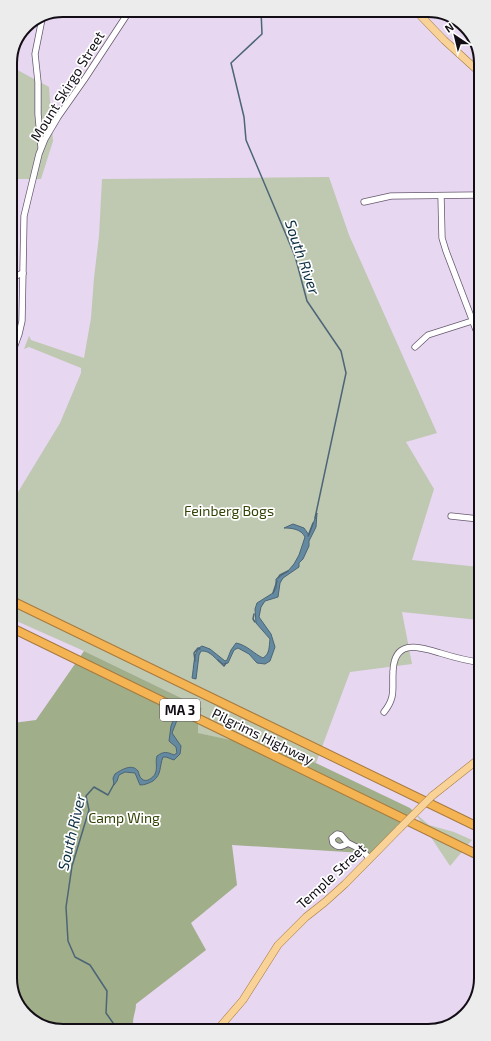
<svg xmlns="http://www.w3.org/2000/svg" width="491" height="1041" font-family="'Exo 2',sans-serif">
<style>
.green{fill:#bfc8b1}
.forest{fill:#a0ae89}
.water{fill:#648aa1;stroke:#4c6577}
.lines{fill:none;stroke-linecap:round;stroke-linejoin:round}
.stream{stroke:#4c6577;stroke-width:1.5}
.minor-casing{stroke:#67596f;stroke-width:7}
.major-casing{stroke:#a67a3e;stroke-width:8}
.highway-casing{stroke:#a67a3e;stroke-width:10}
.minor{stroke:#fff;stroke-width:5.5}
.major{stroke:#f9d298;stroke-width:7}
.highway{stroke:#f5b453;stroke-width:8}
.major-bridge-casing{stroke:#a67a3e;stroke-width:8;stroke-linecap:butt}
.major-bridge{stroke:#f9d298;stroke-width:7}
.labels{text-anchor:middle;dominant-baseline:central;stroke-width:3.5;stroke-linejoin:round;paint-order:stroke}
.shield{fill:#fff;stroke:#5a565c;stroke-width:1}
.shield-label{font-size:13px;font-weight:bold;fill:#130e16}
.street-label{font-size:14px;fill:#130e16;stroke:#fff}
.park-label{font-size:14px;fill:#334306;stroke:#fff}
.water-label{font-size:15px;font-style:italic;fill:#0a2d3f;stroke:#fff}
.rim{fill:none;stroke:#130e16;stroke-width:2}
</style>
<rect width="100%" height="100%" fill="#e7d7f1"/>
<g class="green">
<polygon points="10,66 49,87 53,141 41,179 11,179"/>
<polygon points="329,177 349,235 437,433 406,442 434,489 412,560 479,567 479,620 402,612 412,664 350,672 316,763 297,754 197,733 198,724 202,708 84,651 12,619 12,502 60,423 81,373 81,368 29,347 24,349 29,336 31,340 84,358 91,318 94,278 99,236 102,179"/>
<polygon points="415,813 429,825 454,832 472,840 450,866"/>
</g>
<path class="forest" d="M84,651L202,708L198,724V733L297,754L410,808L415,813L379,854L232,845L237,885L191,923L206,950L136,1004C136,1011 133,1016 133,1023L143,1030L59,1031L31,1020L14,998L13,723L36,720Z"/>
<g class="water">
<path d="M317,513L316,527L309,541V546L303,559L299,563V567L283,578L280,583L278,597L265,601L261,607L259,617L271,634L275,647L270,661L265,664L257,663L249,654L238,648L234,650L228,663L223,664C215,660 211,650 201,651L199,655L196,679L192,678C194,669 193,649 202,646L210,649L225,661L227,660L231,650L236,643C247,645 254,654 263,658C270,654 269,646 270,639L256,623L255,609L257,603L273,593L276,588V579L288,571L294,564L299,555L305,537C301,529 292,528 284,528L293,524L304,528L309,535Z"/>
<path d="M176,713L179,715L172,733L181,746L180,754L174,760L166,757H163C159,767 162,774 153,781C149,783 145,785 140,785L135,773L125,772L119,775L117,781L114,785L113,778L115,774C121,770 132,763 138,771C139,773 139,777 142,779C146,783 153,778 155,774C158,768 155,762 157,756C164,751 167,752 174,755L177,753L176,747L169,741L171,726Z"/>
</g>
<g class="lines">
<g class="stream">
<polyline points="261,10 262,34 231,63 244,117 246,140 295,256 307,301 341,351 346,373 315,518"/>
<polyline points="308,536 313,523"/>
<polyline points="278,578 280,575 288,571"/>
<polyline points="273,593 277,581"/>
<polyline points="254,614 253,619 255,622"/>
<polyline points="218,660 224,666 226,663"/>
<polyline points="195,661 194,653 198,648 200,649"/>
<polyline points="114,784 108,795 94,787 86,796 89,810 72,866 66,907 68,941 75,957 90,965 107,991 106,1013 118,1030"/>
</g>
<g class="minor-casing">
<g id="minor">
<polyline points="41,147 38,114 38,82 35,54 42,19"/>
<polyline points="441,196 442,238 446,251 478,335"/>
<polyline points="364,202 391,196 478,195"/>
<polyline points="11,278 23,273"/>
<polyline points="415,347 428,335 472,321"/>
<polyline points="11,356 19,334 22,321 24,216 39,154 45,139 58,117 84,80 130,10"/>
<polyline points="451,516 479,519"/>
<path d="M384,712C396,697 392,689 393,672C394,638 419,647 440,653C453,657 466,661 480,662"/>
<path d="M348,843C342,847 338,848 333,843L332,838L337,834L341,835L348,843L362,850L369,858"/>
</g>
</g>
<g class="major-casing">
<g id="major">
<polyline points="415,10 444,40 477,70"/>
<polyline points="432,796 480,758"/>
<polyline points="218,1029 243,1000 278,945 306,917 325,902 345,884 400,828"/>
</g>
</g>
<g class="highway-casing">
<g id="highway">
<polyline points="12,601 480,828"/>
<polyline points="12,628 480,856"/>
</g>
</g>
<use href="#minor" class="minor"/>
<use href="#major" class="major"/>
<use href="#highway" class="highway"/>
<g class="major-bridge-casing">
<polyline id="major-bridge" points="400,828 432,796"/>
</g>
<use href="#major-bridge" class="major-bridge"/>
</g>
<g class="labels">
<rect class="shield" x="160" y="699" width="40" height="22" rx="3"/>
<g class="shield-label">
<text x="180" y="710">MA 3</text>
</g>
<g class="street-label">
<text transform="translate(67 86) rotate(-58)">Mount Skirgo Street</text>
<text transform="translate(263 736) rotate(26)">Pilgrims Highway</text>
<text transform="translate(331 876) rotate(-43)">Temple Street</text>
</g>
<g class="park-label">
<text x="229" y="510">Feinberg Bogs</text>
<text x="124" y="817">Camp Wing</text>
</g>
<g class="water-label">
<text transform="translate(303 257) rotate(71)">South River</text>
<text transform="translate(71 832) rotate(-77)">South River</text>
</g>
</g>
<path d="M0 0H491V1041H0ZM63 17H428A46 46 0 0 1 474 63V978A46 46 0 0 1 428 1024H63A46 46 0 0 1 17 978V63A46 46 0 0 1 63 17Z" fill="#ececec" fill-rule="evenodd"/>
<path class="rim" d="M63 17H428A46 46 0 0 1 474 63V978A46 46 0 0 1 428 1024H63A46 46 0 0 1 17 978V63A46 46 0 0 1 63 17Z"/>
<g transform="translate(455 36) rotate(325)" stroke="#ffffff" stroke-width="3" paint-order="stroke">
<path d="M0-3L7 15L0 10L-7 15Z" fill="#130e16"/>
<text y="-6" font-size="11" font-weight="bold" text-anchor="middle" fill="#130e16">N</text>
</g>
</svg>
